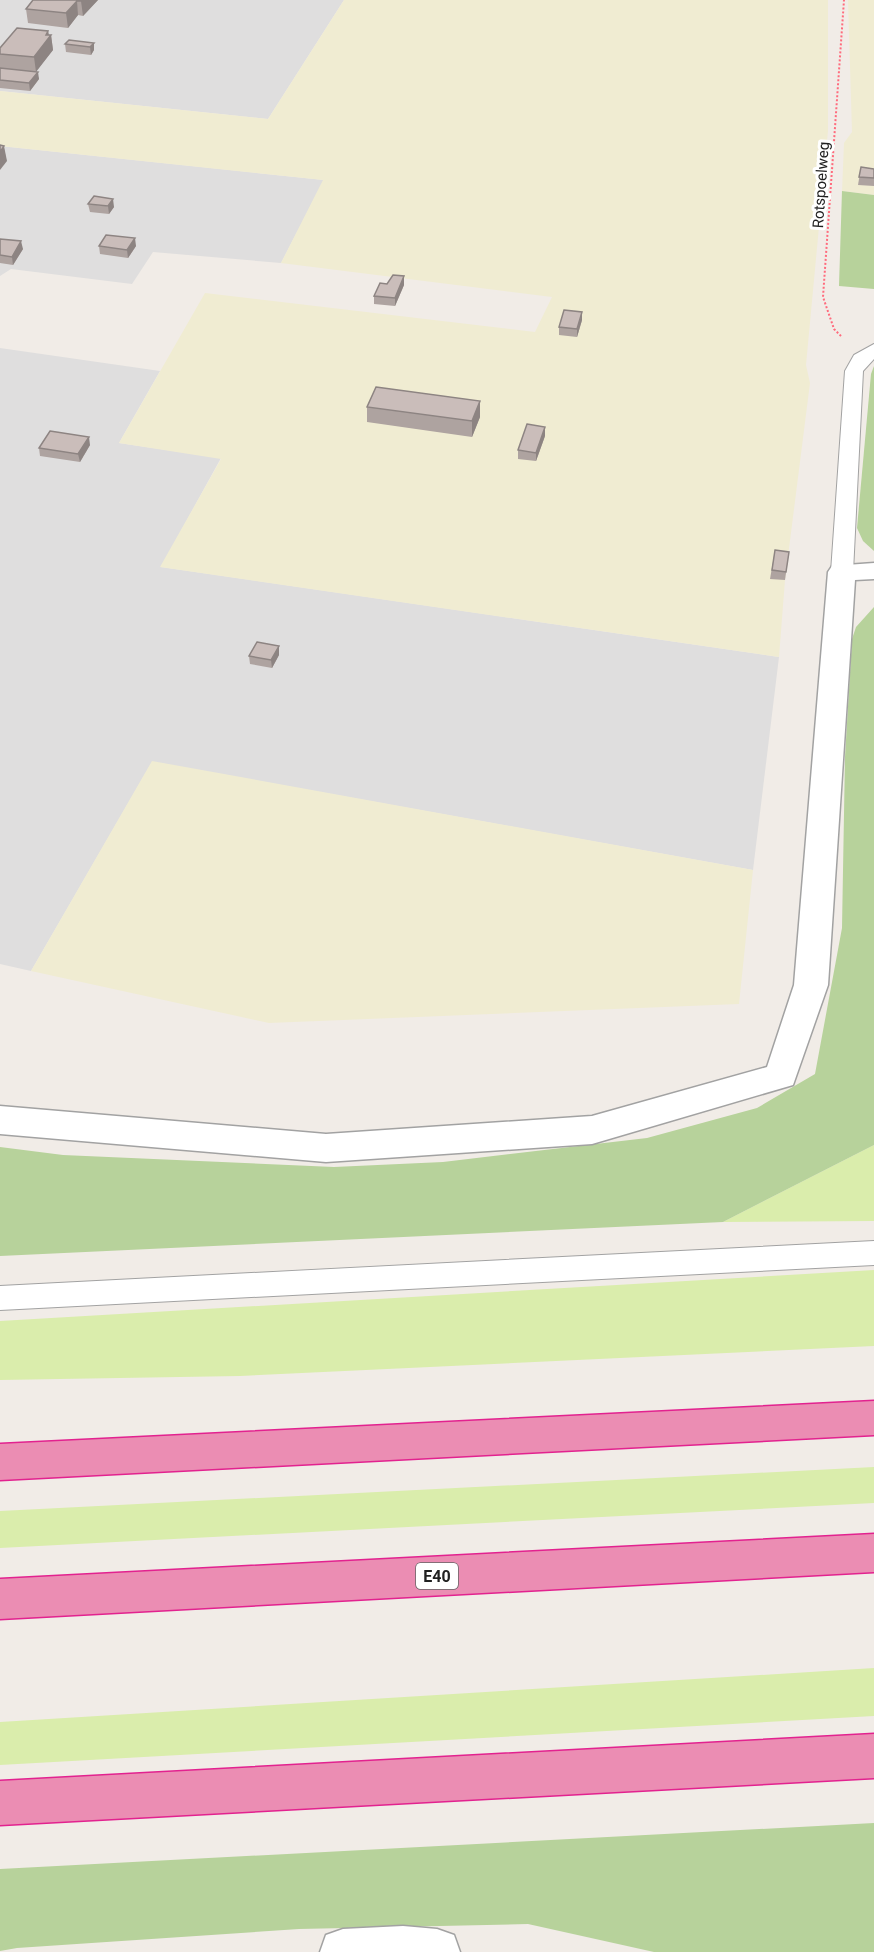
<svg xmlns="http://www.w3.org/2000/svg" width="874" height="1952" font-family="Roboto,sans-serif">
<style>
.residential{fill:#dfdede}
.farmland{fill:#f0ecd2}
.grass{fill:#daedac}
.forest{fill:#b7d29b}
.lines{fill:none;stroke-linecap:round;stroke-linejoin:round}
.service-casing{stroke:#a2a2a2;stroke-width:2}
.minor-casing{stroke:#a2a2a2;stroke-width:3}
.motorway-casing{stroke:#e2228f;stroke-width:3}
.path{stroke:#ff6b7d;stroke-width:2;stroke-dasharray:2 2;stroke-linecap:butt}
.service{fill:#fff;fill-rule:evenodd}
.minor{fill:#fff;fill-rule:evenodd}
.motorway{fill:#eb8db3;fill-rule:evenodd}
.wall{fill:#aea3a0}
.shaded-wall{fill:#8d8482}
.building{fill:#cabdba;stroke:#8d8482;stroke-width:1.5}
.labels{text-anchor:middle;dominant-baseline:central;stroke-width:6;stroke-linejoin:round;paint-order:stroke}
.far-street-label{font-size:15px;fill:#212121;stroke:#fff}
.shield{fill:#fff;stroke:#646464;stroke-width:1.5}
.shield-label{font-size:16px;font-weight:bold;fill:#212121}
</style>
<rect width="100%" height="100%" fill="#f1ece7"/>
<g class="residential">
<polygon points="0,0 344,0 268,119 0,91"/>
<polygon points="0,146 324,180 281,263 153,252 132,284 11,269 0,276"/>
<polygon points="0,348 160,371 119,443 221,458 161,567 779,657 753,870 152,762 31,971 0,964"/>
</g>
<g class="farmland">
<polygon points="344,0 828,0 828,131 806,365 810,383 785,580 779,657 160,567 221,459 119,443 205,293 535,332 552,297 281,263 323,180 0,146 0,91 268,119"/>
<polygon points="848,0 874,0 874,195 842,191 844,143 852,132"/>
<polygon points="152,761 753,870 739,1004 269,1023 31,971"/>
</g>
<g class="grass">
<polygon points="874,1145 874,1221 723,1222"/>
<polygon points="874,1270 874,1346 240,1376 0,1380 0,1321"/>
<polygon points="874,1467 874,1503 0,1548 0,1511"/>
<polygon points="874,1668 874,1716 0,1765 0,1722"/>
</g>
<g class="forest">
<polygon points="842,191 874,195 874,289 839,286"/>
<polygon points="874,366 874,551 863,541 857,528 871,374"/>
<polygon points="874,607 874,1145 723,1222 0,1256 0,1147 63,1155 334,1167 443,1162 647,1138 757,1108 815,1074 842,928 845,757 852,639 856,627"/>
<polygon points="874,1823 874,1952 654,1952 528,1924 299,1929 17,1948 0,1951 0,1869"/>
</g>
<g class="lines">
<g class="service-casing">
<g id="service">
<polygon points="874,344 874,359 863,371 853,572 849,577 842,578 835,577 831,572 845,371 854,355"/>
<polygon points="874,1241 874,1265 0,1310 0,1286"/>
</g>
</g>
<g class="minor-casing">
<g id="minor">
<polygon points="874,563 874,579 855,580 828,985 793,1085 592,1144 326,1162 0,1134 0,1106 326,1134 592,1116 767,1067 794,985 828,572 832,566"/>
<polygon points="403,1926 437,1929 454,1935 460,1952 320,1952 326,1935 343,1929"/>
</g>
</g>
<g class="motorway-casing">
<g id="motorway">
<polygon points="874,1401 874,1435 0,1480 0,1444"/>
<polygon points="874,1534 874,1572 0,1619 0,1579"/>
<polygon points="874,1734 874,1778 0,1825 0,1781"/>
</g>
</g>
<polyline class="path" points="841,336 834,329 823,297 844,0"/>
<use href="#service" class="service"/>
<use href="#minor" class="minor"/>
<use href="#motorway" class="motorway"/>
</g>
<g class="wall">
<polygon points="33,0 98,0 83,16 78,15 68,28 28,23 26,9"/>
<polygon points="48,31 49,35 51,35 53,50 36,71 39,79 30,91 0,88 0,48"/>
<polygon points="94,43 94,50 91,55 66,52 65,44"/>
<polygon points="861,167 874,169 874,186 858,185"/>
<polygon points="88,204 114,207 109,214 90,212"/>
<polygon points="0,239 23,249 13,265 0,263"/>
<polygon points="99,246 136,246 128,258 100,254"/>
<polygon points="404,276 404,285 395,306 374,304 374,296 387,284"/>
<polygon points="582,320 577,337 559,335 559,327"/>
<polygon points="480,401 480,417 472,437 367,422 367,407"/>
<polygon points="545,436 536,461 518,459 518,450"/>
<polygon points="90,445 80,462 40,456 39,448"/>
<polygon points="775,550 789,552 785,580 770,579"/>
<polygon points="279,646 279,655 272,668 250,664 249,656"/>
</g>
<g class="shaded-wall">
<polygon points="83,0 98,0 83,16 81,1"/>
<polygon points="77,1 78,15 68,28 66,13"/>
<polygon points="48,31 49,37 51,35 53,50 36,72 34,57"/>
<polygon points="94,43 94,50 91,55 90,47"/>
<polygon points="38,72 39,79 30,91 29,83"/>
<polygon points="4,146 7,161 0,170 0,152"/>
<polygon points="113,199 114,207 109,214 108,206"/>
<polygon points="135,238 136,246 128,258 127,250"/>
<polygon points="21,241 23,249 13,265 12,257"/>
<polygon points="404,276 404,285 395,306 395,298"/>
<polygon points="582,312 582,320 577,337 577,329"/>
<polygon points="480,401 480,417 472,437 472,421"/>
<polygon points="545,427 545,436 536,461 536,453"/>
<polygon points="89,437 90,445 80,462 78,454"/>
<polygon points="279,646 279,655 272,668 271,660"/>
</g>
<g class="building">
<polygon points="33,0 83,0 81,1 77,1 66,13 26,9"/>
<polygon points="17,28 48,31 46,35 51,35 34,57 0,54 0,48"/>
<polygon points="69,40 94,43 90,47 65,44"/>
<polygon points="0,68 38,72 29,83 0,80"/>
<polygon points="0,145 4,146 0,152"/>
<polygon points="861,167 874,169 874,178 859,177"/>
<polygon points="94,196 113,199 108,206 88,204"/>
<polygon points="106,235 135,238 127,250 99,246"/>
<polygon points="0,239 21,241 12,257 0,255"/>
<polygon points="393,275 404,276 395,298 374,296 380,283 387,284"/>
<polygon points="564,310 582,312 577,329 559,327"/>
<polygon points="376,387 480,401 472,421 367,407"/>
<polygon points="527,424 545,427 536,453 518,450"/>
<polygon points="50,431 89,437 78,454 39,448"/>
<polygon points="775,550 789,552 786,572 772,570"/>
<polygon points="257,642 279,646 271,660 249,656"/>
</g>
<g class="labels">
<g class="far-street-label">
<text transform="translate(821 185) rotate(-86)">Rotspoelweg</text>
</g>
<rect class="shield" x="416" y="1563" width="42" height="26" rx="4.5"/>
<g class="shield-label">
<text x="437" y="1576">E40</text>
</g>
</g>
</svg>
